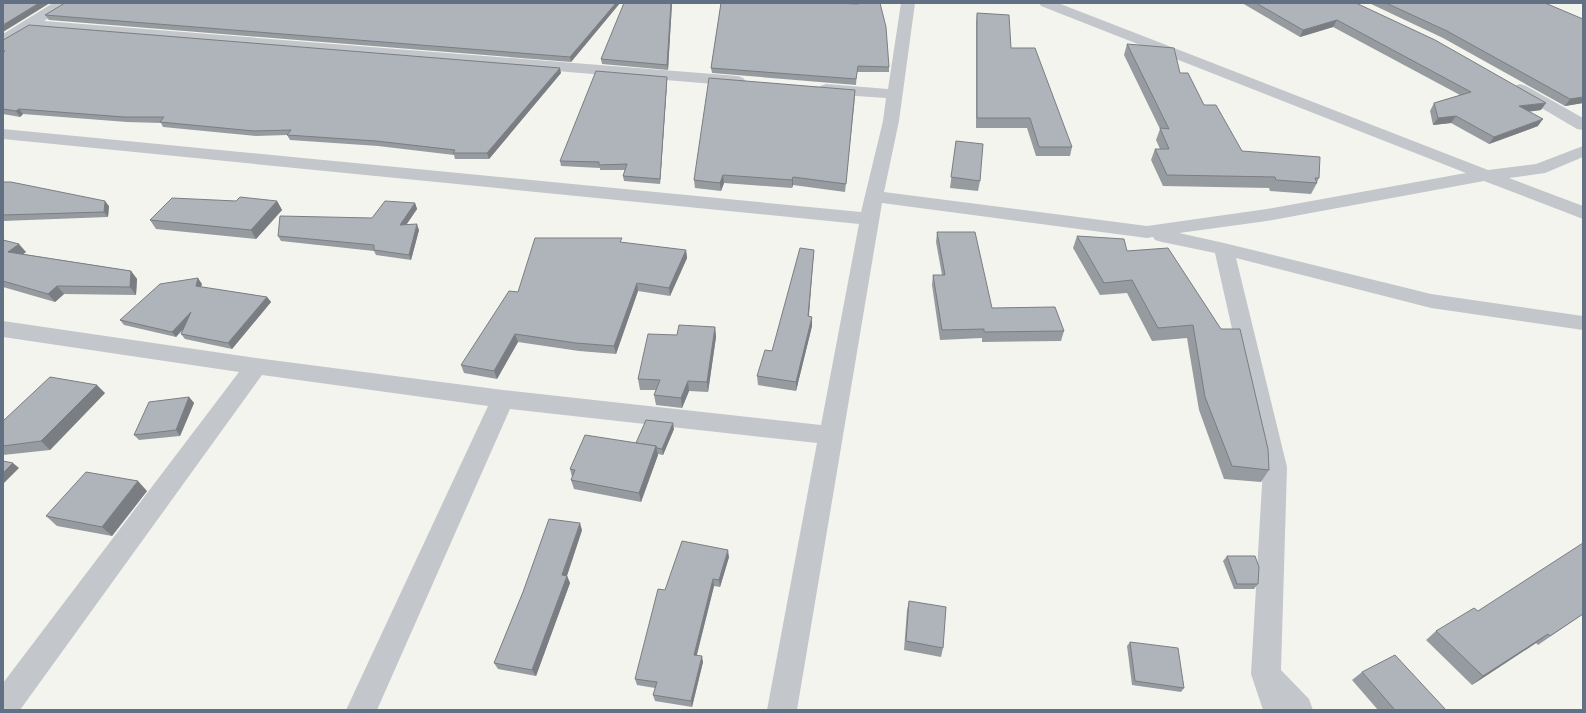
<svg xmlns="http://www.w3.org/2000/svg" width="1586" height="713" font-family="'Alegreya Sans',sans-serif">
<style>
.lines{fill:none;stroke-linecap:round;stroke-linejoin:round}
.minor{fill:#c3c6ca;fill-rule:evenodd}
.wall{fill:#969ba0}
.shaded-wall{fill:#7a7e82}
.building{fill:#aeb4ba;stroke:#7a7e82}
</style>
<rect width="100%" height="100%" fill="#f4f4ef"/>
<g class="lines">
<g class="minor">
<polygon points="53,3 70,3 68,6 44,21 738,76 743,78 746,81 743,84 738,86 32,28 8,43 3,44 3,34"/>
<polygon points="901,3 915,3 899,121 884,192 1147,226 1267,209 1466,173 1041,6 1039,3 1058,3 1488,170 1536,164 1583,146 1583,157 1545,173 1509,178 1583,206 1583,219 1484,181 1267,221 1179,233 1224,243 1431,294 1583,316 1583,330 1431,308 1236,258 1287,467 1281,670 1309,699 1313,710 1263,710 1251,674 1263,467 1215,253 1162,242 1155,240 1153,237 1147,238 882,203 797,710 767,710 817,443 510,409 377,710 346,710 488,406 262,375 20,710 3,710 3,683 239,372 3,337 3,321 256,358 503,390 821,425 859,224 3,139 3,129 861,212 883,121 886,98 826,94 820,92 818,89 820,86 826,84 888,89"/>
<polygon points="1520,84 1526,86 1583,118 1583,130 1577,129 1514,92 1512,89 1514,86"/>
</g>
</g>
<g class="wall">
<polygon points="620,3 571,62 49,20 45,15"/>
<polygon points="672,3 668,70 602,64 601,59"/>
<polygon points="721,3 889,67 889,72 857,72 856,85 712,73 711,68"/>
<polygon points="1242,3 1356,3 1541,110 1529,111 1538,126 1489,144 1451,123 1433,125 1430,111 1434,103 1460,95 1333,27 1300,37"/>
<polygon points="1369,3 1545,3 1583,103 1565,106 1443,38"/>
<polygon points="977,13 1011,48 1072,147 1070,156 1036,156 1027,128 976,128 976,22"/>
<polygon points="3,40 561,73 489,159 455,159 454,155 378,146 290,140 287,135 256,136 163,127 161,123 127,122 23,114 20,117 3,114"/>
<polygon points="1127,44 1180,73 1204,105 1242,151 1319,178 1317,182 1317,183 1311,194 1270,191 1269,188 1163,186 1151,160 1155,149 1160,149 1156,140 1160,129 1124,55"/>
<polygon points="667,77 667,82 660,184 624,181 623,176 625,170 600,170 600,168 561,166 560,161"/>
<polygon points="855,97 845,192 793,185 792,188 724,183 721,191 695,188 694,180"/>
<polygon points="956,141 980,181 978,191 950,188"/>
<polygon points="3,182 109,206 108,217 3,221"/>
<polygon points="236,201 277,201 282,210 256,239 156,229 150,220"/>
<polygon points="415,203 417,209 406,225 419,230 411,260 376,255 374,251 281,241 278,236 372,218"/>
<polygon points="937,232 992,308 1064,331 1061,341 982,342 982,338 940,340 932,285 933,275 942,275 936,242"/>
<polygon points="1077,236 1127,251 1168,248 1269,470 1261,482 1224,479 1199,410 1187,338 1152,341 1127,293 1100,295 1073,248"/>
<polygon points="3,240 26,252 23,254 131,271 137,279 136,295 64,294 55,302 3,287"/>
<polygon points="622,243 686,250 687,258 670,296 638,291 616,354 579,351 518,342 497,379 464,373 461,365 518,292"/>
<polygon points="814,250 809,316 812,326 796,391 758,385 757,376 772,351"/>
<polygon points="202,284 201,287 267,297 271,302 232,349 185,339 181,334 182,330 176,337 124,325 120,320"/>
<polygon points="715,327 716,337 708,392 689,391 682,408 656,405 654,395 656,390 640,390 638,379 677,335"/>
<polygon points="105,393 50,450 3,455 3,421"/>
<polygon points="189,397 194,403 180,436 139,440 134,435"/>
<polygon points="674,429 663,455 658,454 658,455 641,502 574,489 571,480 572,477 570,469"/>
<polygon points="147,491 112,536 57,526 46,516"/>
<polygon points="582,530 567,575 567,576 570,583 536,676 498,669 494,663 523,592"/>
<polygon points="1227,556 1258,584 1254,589 1234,589 1223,561"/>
<polygon points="729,557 720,587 714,586 697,655 703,662 692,707 655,701 653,695 655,688 637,685 635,679 665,590"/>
<polygon points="909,601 943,648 941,657 904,650 907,610"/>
<polygon points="1478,611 1583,614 1538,645 1536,643 1472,685 1426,640 1436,631"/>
<polygon points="1130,642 1184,688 1181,692 1132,685 1127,646"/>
<polygon points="1362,672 1446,710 1378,710 1352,680"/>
</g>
<g class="shaded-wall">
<polygon points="39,3 50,3 3,32 3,25"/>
<polygon points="616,3 620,3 571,62 570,57"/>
<polygon points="671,3 672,3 668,70 667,65"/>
<polygon points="1337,20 1333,27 1300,37 1303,30"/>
<polygon points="560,68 561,73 489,159 487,153"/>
<polygon points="667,77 667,82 660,184 660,179"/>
<polygon points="1583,97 1583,103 1565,106 1570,99"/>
<polygon points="1546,103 1541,110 1514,114 1519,106"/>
<polygon points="19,109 23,114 20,117 16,111"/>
<polygon points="1456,116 1451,123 1433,125 1438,118"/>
<polygon points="1543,119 1538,126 1489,144 1494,137"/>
<polygon points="723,175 724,183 721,191 720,183"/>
<polygon points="793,177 793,185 792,188 792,180"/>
<polygon points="105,201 109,206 108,217 104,212"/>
<polygon points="277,201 282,210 256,239 251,230"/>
<polygon points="415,203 417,209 402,231 400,225"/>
<polygon points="417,224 419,230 411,260 409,255"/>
<polygon points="19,244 26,252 15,260 8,252"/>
<polygon points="686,250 687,258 670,296 669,288"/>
<polygon points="814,250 813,259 808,325 808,316"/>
<polygon points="131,271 137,279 136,295 130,287"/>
<polygon points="198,278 202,284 199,291 196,286"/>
<polygon points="637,283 638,291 616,354 614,346"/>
<polygon points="57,286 64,294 55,302 48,294"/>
<polygon points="267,297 271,302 232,349 228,343"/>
<polygon points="191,312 194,317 176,337 172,332"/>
<polygon points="812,317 812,326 796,391 796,382"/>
<polygon points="715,327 716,337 708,392 707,382"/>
<polygon points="515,334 518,342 497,379 494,371"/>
<polygon points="688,381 689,391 682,408 681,398"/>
<polygon points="97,385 105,393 50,450 41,441"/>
<polygon points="189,397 194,403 180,436 176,430"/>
<polygon points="673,423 674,429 663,455 662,449"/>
<polygon points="656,446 658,455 641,502 639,493"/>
<polygon points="13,463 19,468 3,484 3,473"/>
<polygon points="138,481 147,491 112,536 102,527"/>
<polygon points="580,523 582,530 565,582 562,575"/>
<polygon points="728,550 729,557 720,587 719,580"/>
<polygon points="567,576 570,583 536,676 532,670"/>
<polygon points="713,579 714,586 695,661 694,655"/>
<polygon points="1548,634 1536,643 1472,685 1483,676"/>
<polygon points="702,656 703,662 692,707 691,701"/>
</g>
<g class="building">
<polygon points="3,3 39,3 3,25"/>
<polygon points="65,3 616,3 570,57 45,15"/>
<polygon points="624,3 671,3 667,65 601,59"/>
<polygon points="721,3 833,3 858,4 858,3 880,3 886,27 889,67 858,66 856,79 711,68"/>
<polygon points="1256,3 1356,3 1435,40 1546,103 1519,106 1543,119 1494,137 1456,116 1438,118 1434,103 1471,92 1337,20 1303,30"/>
<polygon points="1386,3 1545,3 1583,19 1583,97 1570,99 1447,31"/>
<polygon points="977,13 1009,15 1011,48 1035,48 1072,147 1039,147 1030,118 977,118"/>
<polygon points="29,25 560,68 487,153 453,153 455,150 376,141 287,135 291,130 254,131 160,122 164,117 124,117 19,109 16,111 3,109 3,52 5,51 3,51 3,40 5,39"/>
<polygon points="1127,44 1174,48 1180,73 1188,73 1204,105 1216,105 1242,151 1320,157 1319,178 1315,178 1317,183 1276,180 1275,177 1167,175 1155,149 1169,149 1160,128 1169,129"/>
<polygon points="596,71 667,77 660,179 623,176 627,164 599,165 599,162 560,161"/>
<polygon points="709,78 855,90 846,184 793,177 792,180 723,175 720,183 694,180"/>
<polygon points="956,141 983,144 980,181 951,177"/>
<polygon points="3,182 11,182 105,201 104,212 3,215"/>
<polygon points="240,197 277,201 251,230 150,220 172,198 236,201"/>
<polygon points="385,201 415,203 400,225 417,224 409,255 374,250 374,245 278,236 280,216 372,218"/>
<polygon points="937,232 975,232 992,308 1055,307 1064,331 984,332 984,329 942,330 933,275 945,275"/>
<polygon points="1077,236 1124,239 1127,251 1168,248 1221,329 1240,329 1268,449 1269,470 1232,466 1205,397 1193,325 1158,328 1132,280 1104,283"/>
<polygon points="535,238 622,238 620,242 686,250 669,288 637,283 614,346 576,343 515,334 494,371 461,365 509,291 518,292"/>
<polygon points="3,240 19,244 8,252 131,271 130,287 57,286 48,294 3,281"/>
<polygon points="800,248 814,250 808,316 812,317 796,382 757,376 765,350 772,351"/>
<polygon points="198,278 196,286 267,297 228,343 181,334 191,312 172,332 120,320 160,284"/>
<polygon points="679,325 715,327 707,382 688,381 681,398 654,395 660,380 638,379 648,334 677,335"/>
<polygon points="50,377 97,385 41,441 3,446 3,421"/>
<polygon points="189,397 176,430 134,435 149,402"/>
<polygon points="646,420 673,423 662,449 657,448 656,446 636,443"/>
<polygon points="585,435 656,446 639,493 571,480 575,470 570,469"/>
<polygon points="3,461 13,463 3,473"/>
<polygon points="86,472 138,481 102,527 46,516"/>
<polygon points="549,519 580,523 562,575 567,576 532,670 494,663 523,592"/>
<polygon points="682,541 728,550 719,580 713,579 694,655 702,656 691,701 653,695 657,682 635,679 658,589 665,590"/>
<polygon points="1583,543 1583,614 1550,636 1548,634 1483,676 1436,631 1474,608 1478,611"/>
<polygon points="1227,556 1255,556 1259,567 1258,584 1237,584"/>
<polygon points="909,601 946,607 943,648 906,641"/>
<polygon points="1130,642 1178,648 1184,688 1135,681"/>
<polygon points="1395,655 1446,710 1395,710 1362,672"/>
</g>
<rect width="1586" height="713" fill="none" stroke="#617082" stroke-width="8"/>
</svg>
